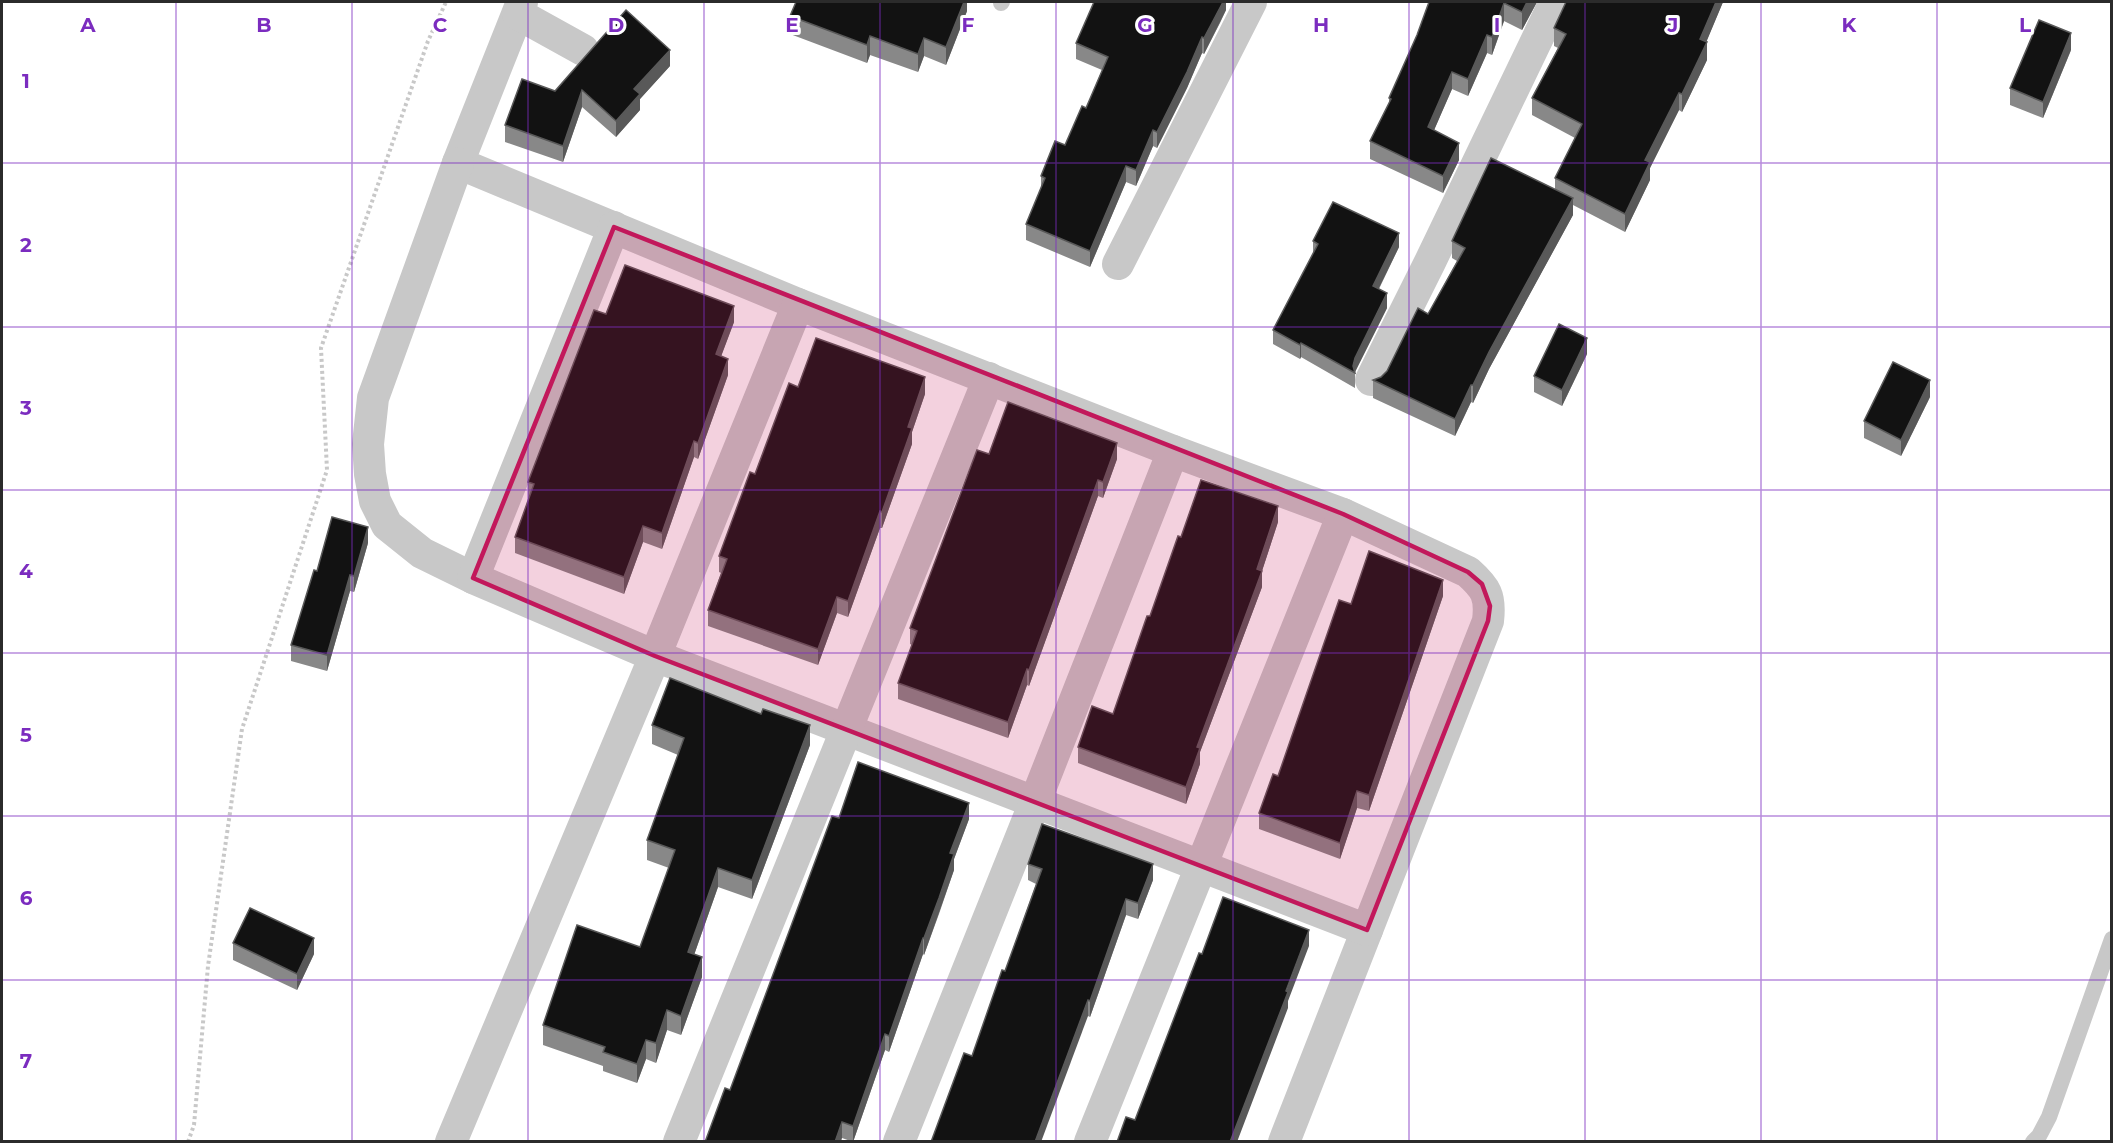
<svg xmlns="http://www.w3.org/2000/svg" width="2113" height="1143" font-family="Montserrat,sans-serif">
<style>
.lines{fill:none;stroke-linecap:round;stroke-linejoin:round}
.path{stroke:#c8c8c8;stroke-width:4;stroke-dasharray:3 3;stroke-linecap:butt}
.lane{stroke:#c8c8c8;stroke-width:16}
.street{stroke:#c8c8c8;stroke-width:32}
.wall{fill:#888}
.shaded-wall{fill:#595959}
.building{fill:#121212;stroke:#595959;stroke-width:1.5}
.marked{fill:#c2185b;fill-opacity:0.2;stroke:#c2185b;stroke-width:4.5;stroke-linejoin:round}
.grid{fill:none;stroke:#7b2cbf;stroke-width:1.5;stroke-opacity:0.55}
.grid-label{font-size:20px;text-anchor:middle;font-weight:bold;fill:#7b2cbf;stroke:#fff;stroke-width:6;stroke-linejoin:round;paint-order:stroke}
</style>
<rect width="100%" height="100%" fill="#fff"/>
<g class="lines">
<polyline class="path" points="188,1142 194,1125 208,966 242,729 327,470 321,348 428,41 446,2"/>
<g class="lane">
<polyline points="1001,3 1002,2"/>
<polyline points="2033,1142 2039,1136 2049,1117 2112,939"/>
</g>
<g class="street">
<path d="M522,2L458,163L798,304L1173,451L1343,514L1468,572C1486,588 1491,596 1488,621L1284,1142"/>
<polyline points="518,14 583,50"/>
<polyline points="458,163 373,398 368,444 370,474 375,501 387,525 422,553 473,578 655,656 1367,930"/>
<polyline points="1118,264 1251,2"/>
<polyline points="1371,380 1430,262 1555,2"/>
<polyline points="473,578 614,227"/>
<polyline points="451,1142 655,656 798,304"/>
<polyline points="679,1142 989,378"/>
<polyline points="899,1142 1035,802 1173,451"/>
<polyline points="1090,1142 1343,514"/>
</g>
</g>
<g class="wall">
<polygon points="967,2 967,11 946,65 924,56 918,72 870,55 867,63 790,34 790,16"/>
<polygon points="1226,2 1226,10 1220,23 1204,54 1202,53 1187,88 1157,148 1153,146 1136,186 1126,182 1090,267 1026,240 1026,224 1041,189 1041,176 1065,145 1086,108 1102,70 1076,59 1076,43"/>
<polygon points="1429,2 1537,2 1522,30 1504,21 1492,55 1487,53 1468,96 1452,89 1434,130 1459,160 1443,193 1370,159 1370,141 1389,103 1389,98 1417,35"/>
<polygon points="1566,2 1723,2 1706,42 1707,60 1682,112 1679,110 1650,168 1650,180 1625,232 1573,205 1573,215 1489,369 1473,403 1471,402 1455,436 1373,398 1373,380 1381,377 1387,371 1428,314 1457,261 1452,258 1452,241 1555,189 1555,178 1575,138 1532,115 1532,98 1558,48 1554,46 1554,28"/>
<polygon points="2071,50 2043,118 2010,105 2010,88"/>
<polygon points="670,66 640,99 640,110 616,137 582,107 563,162 505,142 505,125 555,91"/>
<polygon points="1313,241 1399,247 1379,289 1387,308 1355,372 1355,388 1301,357 1300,359 1273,344 1273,330 1313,255"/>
<polygon points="606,314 734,322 721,356 728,375 698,459 694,457 662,549 643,542 624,594 515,553 515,537 529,498 528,498 528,482"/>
<polygon points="1587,354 1562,406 1534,392 1534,376"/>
<polygon points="798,387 925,394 912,432 912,444 882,528 880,528 848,617 837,613 818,665 708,626 708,610 721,573 719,572 719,556 755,474"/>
<polygon points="1930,397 1901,456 1864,438 1864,421"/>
<polygon points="989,454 1117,459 1103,498 1098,496 1029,686 1027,685 1008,738 898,699 898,683 912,645 910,644 910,628"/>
<polygon points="1278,522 1262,571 1262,587 1200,752 1200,764 1186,804 1078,763 1078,747 1113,714 1181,537"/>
<polygon points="368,543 354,592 350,591 327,671 291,661 291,645 317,571"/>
<polygon points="1443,596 1369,811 1357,808 1340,859 1259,829 1259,813 1278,776 1351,604"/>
<polygon points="652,725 810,745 752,899 718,887 694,955 702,977 681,1035 667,1030 656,1063 646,1059 637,1083 603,1071 603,1066 543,1045 543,1025 640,947 669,868 647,860 647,840 678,755 652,744"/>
<polygon points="839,818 969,819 954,859 954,870 939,914 924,955 923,954 889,1052 885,1050 853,1142 842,1138 730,1090"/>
<polygon points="1028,864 1153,880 1138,919 1126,915 1090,1017 1088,1016 972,1056 1005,971 1036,884 1028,880"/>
<polygon points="233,943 314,954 297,990 233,960"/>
</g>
<g class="shaded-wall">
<polygon points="964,2 967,2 967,11 946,65 946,47"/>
<polygon points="1223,2 1226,2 1226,10 1204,54 1204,38"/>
<polygon points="1527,2 1537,2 1522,30 1522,12"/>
<polygon points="1716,2 1723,2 1703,50 1707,42 1707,60 1682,112 1682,94 1700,39"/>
<polygon points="1504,3 1504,21 1492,55 1492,37"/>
<polygon points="2071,33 2071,50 2043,118 2043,102"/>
<polygon points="1487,35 1487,53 1468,96 1468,79"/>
<polygon points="870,36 870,55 867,63 867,45"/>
<polygon points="1202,37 1202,53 1187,88 1157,148 1157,132"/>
<polygon points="924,38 924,56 918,72 918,54"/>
<polygon points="670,50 670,66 640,99 640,110 616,137 616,121 634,89"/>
<polygon points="1452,72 1452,89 1428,144 1428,127"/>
<polygon points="582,90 582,107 563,162 563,146"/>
<polygon points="1679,93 1679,110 1650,168 1650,180 1625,232 1625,214 1645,160"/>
<polygon points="1153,130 1153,146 1136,186 1136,170"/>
<polygon points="1459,143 1459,160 1443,193 1443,176"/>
<polygon points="1126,166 1126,182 1090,267 1090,251"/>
<polygon points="1573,198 1573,215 1489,369 1473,403 1473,385 1489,352"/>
<polygon points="1399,233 1399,247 1373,300 1373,286"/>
<polygon points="1387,293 1387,308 1355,372 1353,366 1355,358"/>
<polygon points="734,306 734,322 716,370 716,354"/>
<polygon points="1587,338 1587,354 1562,406 1562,390"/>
<polygon points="1301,343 1301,357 1300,359 1300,345"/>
<polygon points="728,359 728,375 698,459 698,443"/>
<polygon points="925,377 925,394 912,432 912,444 882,528 882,512 908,427"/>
<polygon points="1930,380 1930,397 1901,456 1901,440"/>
<polygon points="1471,385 1471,402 1455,436 1455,419"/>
<polygon points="694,441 694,457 662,549 662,533"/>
<polygon points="1117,443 1117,459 1103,498 1103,482"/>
<polygon points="1098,480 1098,496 1029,686 1029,670"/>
<polygon points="1278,506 1278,522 1262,571 1262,587 1200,752 1200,764 1186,804 1186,787 1197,747"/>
<polygon points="880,511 880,528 848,617 848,601"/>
<polygon points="643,526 643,542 624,594 624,577"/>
<polygon points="368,527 368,543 354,592 354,576"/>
<polygon points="350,575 350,591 327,671 327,655"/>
<polygon points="1443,580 1443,596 1369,811 1369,795"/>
<polygon points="837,597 837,613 818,665 818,649"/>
<polygon points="1027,669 1027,685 1008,738 1008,722"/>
<polygon points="810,725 810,745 752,899 752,880"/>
<polygon points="1357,791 1357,808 1340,859 1340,843"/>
<polygon points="969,803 969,819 954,859 954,870 924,955 924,938 950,853"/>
<polygon points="1153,864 1153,880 1138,919 1138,903"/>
<polygon points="718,868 718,887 688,972 688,952"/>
<polygon points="1126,899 1126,915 1090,1017 1090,1001"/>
<polygon points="1309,930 1309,946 1288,1001 1288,1008 1237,1142 1230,1142"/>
<polygon points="314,938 314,954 297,990 297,974"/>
<polygon points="923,938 923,954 889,1052 889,1036"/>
<polygon points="702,957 702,977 681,1035 681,1016"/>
<polygon points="1088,1000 1088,1016 1041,1142 1035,1142"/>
<polygon points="667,1010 667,1030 656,1063 656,1043"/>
<polygon points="885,1034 885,1050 853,1142 853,1126"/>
<polygon points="646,1040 646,1059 637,1083 637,1064"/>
<polygon points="842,1122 842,1138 841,1142 835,1142"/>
</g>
<g class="building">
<polygon points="796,2 964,2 946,47 924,38 918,54 870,36 867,45 790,16"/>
<polygon points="1094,2 1223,2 1204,38 1202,37 1187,72 1157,132 1153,130 1136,170 1126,166 1090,251 1026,224 1045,178 1041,176 1055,141 1065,145 1082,106 1086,108 1108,57 1076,43"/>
<polygon points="1429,2 1527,2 1522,12 1504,3 1492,37 1487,35 1468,79 1452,72 1428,127 1459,143 1443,176 1370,141 1391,99 1389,98 1417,35"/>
<polygon points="1566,2 1716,2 1700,39 1707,42 1682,94 1679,93 1645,160 1650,162 1625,214 1555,178 1582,124 1532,98 1566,34 1554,28"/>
<polygon points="626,10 670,50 634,89 640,94 616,121 582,90 563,146 505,125 522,79 555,91"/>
<polygon points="2039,20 2071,33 2043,102 2010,88"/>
<polygon points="1491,158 1573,198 1489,352 1473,385 1471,385 1455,419 1373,380 1381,377 1387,371 1418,308 1428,314 1465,248 1452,241"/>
<polygon points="1333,202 1399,233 1373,286 1387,293 1355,358 1353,366 1355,373 1301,343 1300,345 1273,330 1318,244 1313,241"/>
<polygon points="625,265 734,306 716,354 728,359 698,443 694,441 662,533 643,526 624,577 515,537 534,484 528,482 594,310 606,314"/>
<polygon points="1559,324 1587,338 1562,390 1534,376"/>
<polygon points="816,338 925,377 908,427 912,428 882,512 880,511 848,601 837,597 818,649 708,610 727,559 719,556 750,472 755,474 789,383 798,387"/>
<polygon points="1893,362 1930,380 1901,440 1864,421"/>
<polygon points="1008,402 1117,443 1103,482 1098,480 1029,670 1027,669 1008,722 898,683 917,631 910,628 977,450 989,454"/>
<polygon points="1201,480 1278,506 1257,569 1262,571 1197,747 1200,748 1186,787 1078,747 1092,706 1113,714 1147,616 1150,616 1178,536 1181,537"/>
<polygon points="332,517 368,527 354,576 350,575 327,655 291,645 314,570 317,571"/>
<polygon points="1369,551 1443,580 1369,795 1357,791 1340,843 1259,813 1273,774 1278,776 1339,600 1351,604"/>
<polygon points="670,678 761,714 763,709 810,725 752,880 718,868 688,952 702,957 681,1016 667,1010 656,1043 646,1040 637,1064 603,1052 605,1047 543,1025 577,925 640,947 675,850 647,840 684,738 652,725"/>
<polygon points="858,762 969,803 950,853 954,854 939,898 924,938 923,938 889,1036 885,1034 853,1126 842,1122 835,1142 705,1142 725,1088 730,1090 832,816 839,818"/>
<polygon points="1042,824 1153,864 1138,903 1126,899 1090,1001 1088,1000 1035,1142 931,1142 964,1053 972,1056 1002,970 1005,971 1042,869 1028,864"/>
<polygon points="1223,897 1309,930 1286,991 1288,992 1230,1142 1117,1142 1126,1117 1135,1120 1199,953 1202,954"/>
<polygon points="250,908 314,938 297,974 233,943"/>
</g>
<path class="marked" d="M614,227L1343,514L1468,572L1482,584L1490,606L1488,621L1367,930L655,656L473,578Z"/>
<path class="grid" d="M176,2V1142M352,2V1142M528,2V1142M704,2V1142M880,2V1142M1056,2V1142M1233,2V1142M1409,2V1142M1585,2V1142M1761,2V1142M1937,2V1142M2,163H2112M2,327H2112M2,490H2112M2,653H2112M2,816H2112M2,980H2112"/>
<g class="grid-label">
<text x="88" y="32">A</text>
<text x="264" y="32">B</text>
<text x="440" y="32">C</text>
<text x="616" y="32">D</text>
<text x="792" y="32">E</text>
<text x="968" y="32">F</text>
<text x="1145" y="32">G</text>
<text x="1321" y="32">H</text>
<text x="1497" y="32">I</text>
<text x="1673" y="32">J</text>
<text x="1849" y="32">K</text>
<text x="2025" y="32">L</text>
<text x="26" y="88">1</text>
<text x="26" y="252">2</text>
<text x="26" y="415">3</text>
<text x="26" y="578">4</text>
<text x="26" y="742">5</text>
<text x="26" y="905">6</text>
<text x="26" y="1068">7</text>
</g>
<rect width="2113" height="1143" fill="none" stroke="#2b2b2b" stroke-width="6"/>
</svg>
